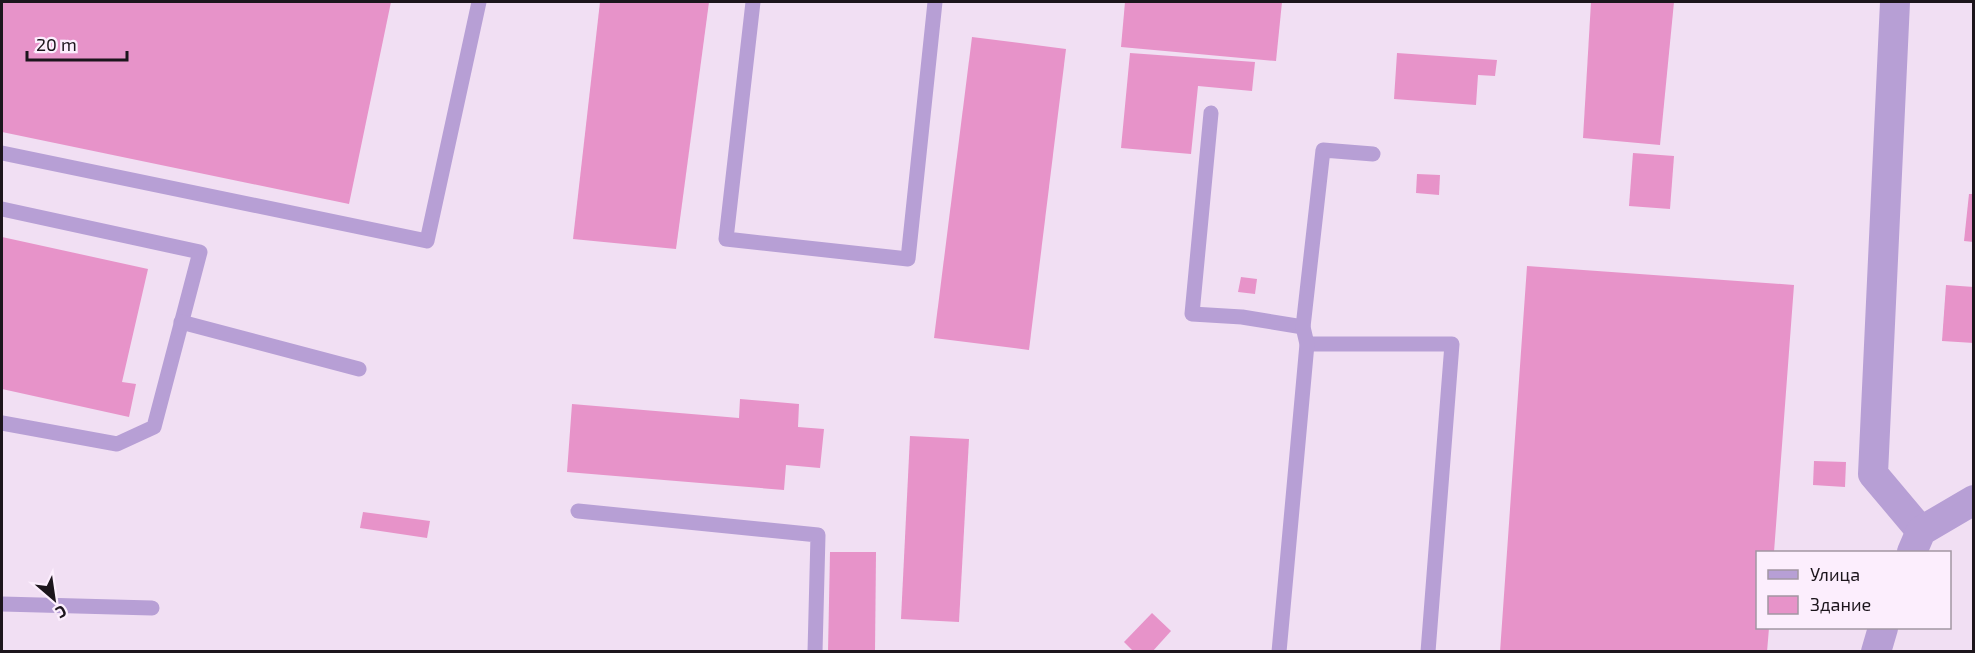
<svg xmlns="http://www.w3.org/2000/svg" width="1975" height="653" font-family="'Exo 2',sans-serif">
<style>
.building{fill:#e793c9}
.lines{fill:none;stroke-linecap:round;stroke-linejoin:round}
.service{stroke:#b79fd5;stroke-width:15}
.minor{stroke:#b79fd5;stroke-width:30}
</style>
<rect width="100%" height="100%" fill="#f1dff3"/>
<g class="building">
<polygon points="2,2 391,2 349,204 2,132"/>
<polygon points="600,2 709,2 676,249 573,239"/>
<polygon points="1125,2 1282,2 1276,61 1121,47"/>
<polygon points="1591,2 1674,2 1660,145 1583,138"/>
<polygon points="972,37 1066,49 1029,350 934,338"/>
<polygon points="1130,53 1255,62 1252,91 1198,86 1191,154 1121,148"/>
<polygon points="1397,53 1497,60 1495,76 1478,75 1476,105 1394,99"/>
<polygon points="1633,153 1674,156 1670,209 1629,206"/>
<polygon points="1417,174 1440,175 1439,195 1416,193"/>
<polygon points="1969,194 1974,194 1974,242 1964,241"/>
<polygon points="2,237 148,269 122,382 136,384 129,417 2,389"/>
<polygon points="1527,266 1794,285 1774,552 1758,552 1758,628 1769,628 1767,652 1500,652"/>
<polygon points="1241,277 1257,279 1255,294 1238,292"/>
<polygon points="1946,285 1974,287 1974,343 1942,341"/>
<polygon points="740,399 799,404 798,427 824,429 820,468 786,465 784,490 567,472 572,404 739,418"/>
<polygon points="910,436 969,439 959,622 901,619"/>
<polygon points="1814,461 1846,462 1845,487 1813,485"/>
<polygon points="363,512 430,521 427,538 360,528"/>
<polygon points="830,552 876,552 875,652 828,652"/>
<polygon points="1152,613 1171,631 1152,652 1134,652 1124,642"/>
</g>
<g class="lines">
<g class="service">
<polyline points="753,2 726,239 908,259 935,2"/>
<polyline points="1211,113 1192,314 1242,317 1303,327"/>
<polyline points="2,153 427,241 479,2"/>
<polyline points="2,209 200,252 154,427 117,444 2,423"/>
<polyline points="181,322 359,369"/>
<polyline points="1307,344 1452,344 1428,652"/>
<polyline points="578,511 818,535 815,652"/>
<polyline points="2,604 152,608"/>
<polyline points="1279,652 1307,344 1303,327 1323,150 1373,154"/>
</g>
<g class="minor">
<polyline points="1895,2 1873,474 1921,531"/>
<polyline points="1912,552 1921,531 1974,500"/>
<polyline points="1876,652 1883,628"/>
</g>
</g>
<rect width="1975" height="653" fill="none" stroke="#1c151c" stroke-width="6"/>
<rect x="1756" y="551" width="195" height="78" fill="#fceefd" stroke="#a297a3" stroke-width="1.5"/>
<rect x="1768" y="570" width="30" height="9" fill="#b79fd5" stroke="#a297a3" stroke-width="1.5"/>
<text x="1810" y="581" font-size="18" fill="#1c151c">Улица</text>
<rect x="1768" y="596" width="30" height="18" fill="#e793c9" stroke="#a297a3" stroke-width="1.5"/>
<text x="1810" y="611" font-size="18" fill="#1c151c">Здание</text>
<g transform="translate(54 599) rotate(151)" stroke="#fceefd" stroke-width="4.5" paint-order="stroke">
<path d="M0-4.5L10 22L0 15L-10 22Z" fill="#1c151c"/>
<text y="-9" font-size="16" font-weight="bold" text-anchor="middle" fill="#1c151c">С</text>
</g>
<path d="M27 51v9h100v-9" fill="none" stroke="#1c151c" stroke-width="3"/>
<text x="36" y="51" font-size="18" fill="#1c151c" stroke="#fceefd" stroke-width="4.5" paint-order="stroke">20 m</text>
</svg>
